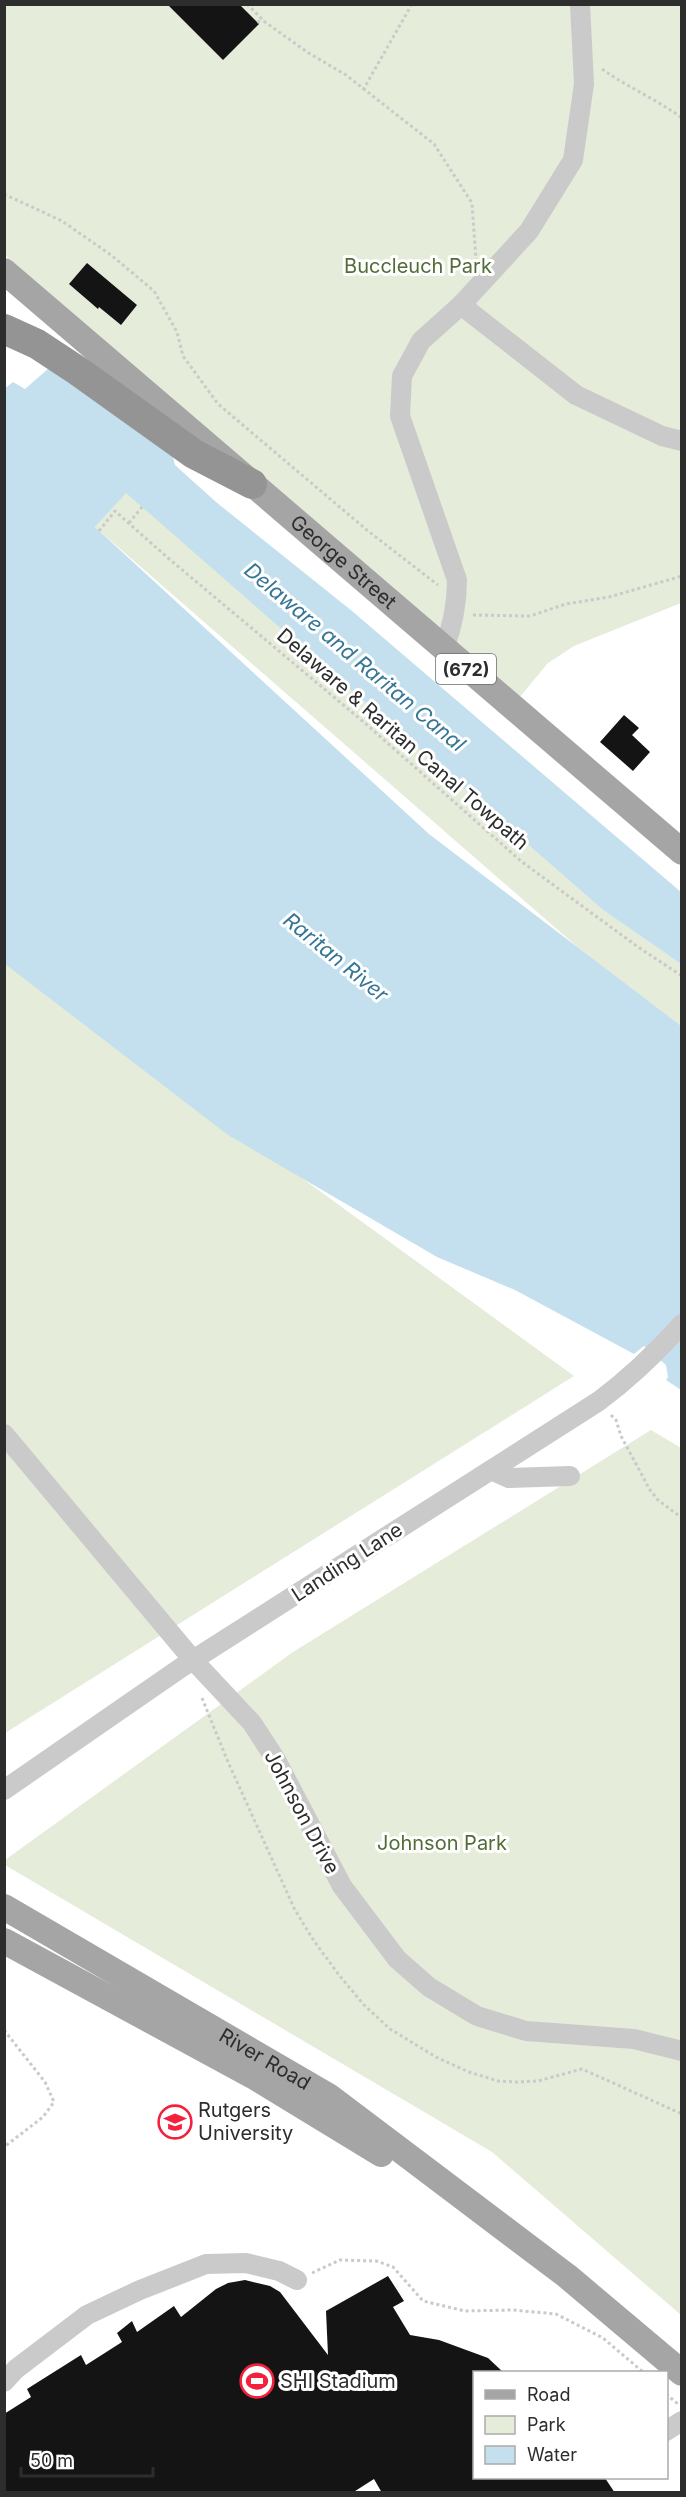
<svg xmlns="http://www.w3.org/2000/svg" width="686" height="2497" font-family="Inter,sans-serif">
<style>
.green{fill:#e5ecd9}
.water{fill:#c4e0ee}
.building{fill:#141414}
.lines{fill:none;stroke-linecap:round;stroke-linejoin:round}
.path{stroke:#cacaca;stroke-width:3;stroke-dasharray:3 3;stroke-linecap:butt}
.minor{stroke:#cacaca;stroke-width:20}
.major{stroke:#a5a5a5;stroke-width:26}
.highway{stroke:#949494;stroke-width:30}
.labels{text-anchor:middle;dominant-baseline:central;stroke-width:6;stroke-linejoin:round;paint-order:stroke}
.shield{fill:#fff;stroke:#6c6c6c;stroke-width:1.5}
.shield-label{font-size:18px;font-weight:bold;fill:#2d2d2d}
.park-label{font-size:20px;fill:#536c37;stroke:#fff}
.street-label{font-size:20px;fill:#2d2d2d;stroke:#fff}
.poi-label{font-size:20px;fill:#2d2d2d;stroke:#fff;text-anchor:start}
.water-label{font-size:21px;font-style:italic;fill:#357695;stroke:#fff}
</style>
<rect width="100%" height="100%" fill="#fff"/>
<g class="green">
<polygon points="4,5 681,5 681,603 574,646 548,663 518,699 5,255"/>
<polygon points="126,492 603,910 681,964 681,1028 613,978 95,527"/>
<polygon points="5,962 574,1376 5,1733 4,962"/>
<polygon points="651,1430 681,1448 681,2315 492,2152 5,1865 5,1860 293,1652"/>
</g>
<polygon class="water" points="49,368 172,453 175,465 216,502 352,611 681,892 681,964 603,910 126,493 95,527 429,834 681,1026 681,1390 666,1380 668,1377 666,1365 644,1346 634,1354 515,1290 437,1257 228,1135 5,964 4,389 13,382 25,389"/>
<g class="building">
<polygon points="167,4 239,4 259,24 223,60"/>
<polygon points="87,263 137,305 121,325 99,307 98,309 69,284"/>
<polygon points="624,715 639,728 632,735 650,752 633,771 600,742"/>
<polygon points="388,2276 404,2301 393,2307 410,2335 439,2340 488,2358 504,2373 474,2373 474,2478 605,2478 615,2493 382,2493 374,2479 352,2493 4,2493 4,2414 31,2397 27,2389 81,2355 86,2365 122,2342 117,2333 132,2321 137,2332 174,2306 181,2317 216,2289 228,2283 245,2280 270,2286 280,2292 328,2355 326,2311"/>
</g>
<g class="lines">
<g class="path">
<polyline points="247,4 265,22 307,52 346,75 434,144 472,203 476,260"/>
<polyline points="257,22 263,20"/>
<path d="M602,69C627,87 656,99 682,118"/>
<polyline points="363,90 412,4"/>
<polyline points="4,194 62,221 111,255 154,291 177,332 183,356 218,404 368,531 438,585"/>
<polyline points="129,523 142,507"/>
<polyline points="99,531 115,511 168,558 366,724 522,862 638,947 682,976"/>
<polyline points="473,615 530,616 566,604 609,597 682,576"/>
<polyline points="611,1415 616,1420 621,1436 650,1490 658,1500 682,1518"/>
<polyline points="202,1698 228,1762 295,1910 314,1941 339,1975 364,2005 390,2029 436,2057 469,2072 498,2081 516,2082 538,2081 582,2069 682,2114"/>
<polyline points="4,2030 45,2082 54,2102 43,2117 4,2147"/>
<polyline points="312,2273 340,2260 376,2261 393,2267 423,2301 465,2311 513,2310 556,2314 603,2338 643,2372"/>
<polyline points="666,2394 678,2404"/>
</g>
<g class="minor">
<polyline points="461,305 576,395 662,436 682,441"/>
<path d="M444,649C453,625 457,605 457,580L400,416L402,376L421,341L461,305L529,231L573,160L584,84L580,4"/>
<polyline points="4,1434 193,1660 252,1723 276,1760 342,1886 397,1959 429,1987 477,2016 526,2031 634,2039 682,2051"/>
<polyline points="491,1470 509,1478 570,1476"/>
<path d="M4,1790L182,1667L599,1401C630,1378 656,1353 682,1324"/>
<polyline points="4,2382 16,2369 87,2315 140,2290 206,2264 246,2263 279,2271 297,2280"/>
<polyline points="666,2431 682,2421"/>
</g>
<g class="major">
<path id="s1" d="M4,271L682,852"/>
<path id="s2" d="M4,1907L330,2097L567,2276L682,2373"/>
<polyline points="4,1941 253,2076 381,2154"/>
</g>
<polyline class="highway" points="4,329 37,344 78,371 194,454 252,484"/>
</g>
<defs>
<g id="university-ring" transform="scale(1.725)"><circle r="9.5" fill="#fff" stroke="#f3213e" stroke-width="1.5"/><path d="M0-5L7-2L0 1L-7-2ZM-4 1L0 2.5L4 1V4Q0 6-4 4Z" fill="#f3213e"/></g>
<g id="stadium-ring" transform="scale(1.725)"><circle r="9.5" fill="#fff" stroke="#f3213e" stroke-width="1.5"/><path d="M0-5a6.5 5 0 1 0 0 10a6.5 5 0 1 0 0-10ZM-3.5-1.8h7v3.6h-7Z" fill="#f3213e"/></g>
</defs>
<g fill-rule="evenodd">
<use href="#university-ring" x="175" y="2122"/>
<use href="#stadium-ring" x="257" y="2381"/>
</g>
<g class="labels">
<rect class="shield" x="436" y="654" width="60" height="30" rx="4.5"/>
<g class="shield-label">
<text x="466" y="669">(672)</text>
</g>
<g class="park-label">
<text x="418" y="266">Buccleuch Park</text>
<text x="442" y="1843">Johnson Park</text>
</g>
<g class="street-label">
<text stroke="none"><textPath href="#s1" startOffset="447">George Street</textPath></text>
<text transform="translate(403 739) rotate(41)">Delaware &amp; Raritan Canal Towpath</text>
<text transform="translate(347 1562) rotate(-33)">Landing Lane</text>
<text transform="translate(302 1812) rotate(62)">Johnson Drive</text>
<text stroke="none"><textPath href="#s2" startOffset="302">River Road</textPath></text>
</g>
<g class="poi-label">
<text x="198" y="2110">Rutgers<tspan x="198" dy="23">University</tspan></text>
<text x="280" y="2381">SHI Stadium</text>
</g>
<g class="water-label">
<text transform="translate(355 657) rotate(40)">Delaware and Raritan Canal</text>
<text transform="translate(336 957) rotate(39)">Raritan River</text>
</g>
</g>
<rect width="686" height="2497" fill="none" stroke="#2d2d2d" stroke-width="12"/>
<rect x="473" y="2371" width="195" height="108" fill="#ffffff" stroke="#ababab" stroke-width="1.5"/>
<rect x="485" y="2390" width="30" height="9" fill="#a5a5a5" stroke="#ababab" stroke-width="1.5"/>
<text x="527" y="2401" font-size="18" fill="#2d2d2d">Road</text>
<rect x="485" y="2416" width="30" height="18" fill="#e5ecd9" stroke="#ababab" stroke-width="1.5"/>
<text x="527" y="2431" font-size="18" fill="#2d2d2d">Park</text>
<rect x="485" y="2446" width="30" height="18" fill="#c4e0ee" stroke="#ababab" stroke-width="1.5"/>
<text x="527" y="2461" font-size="18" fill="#2d2d2d">Water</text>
<path d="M21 2467v9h132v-9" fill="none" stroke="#2d2d2d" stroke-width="3"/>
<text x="30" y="2467" font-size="18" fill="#2d2d2d" stroke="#ffffff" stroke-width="4.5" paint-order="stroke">50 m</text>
</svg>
